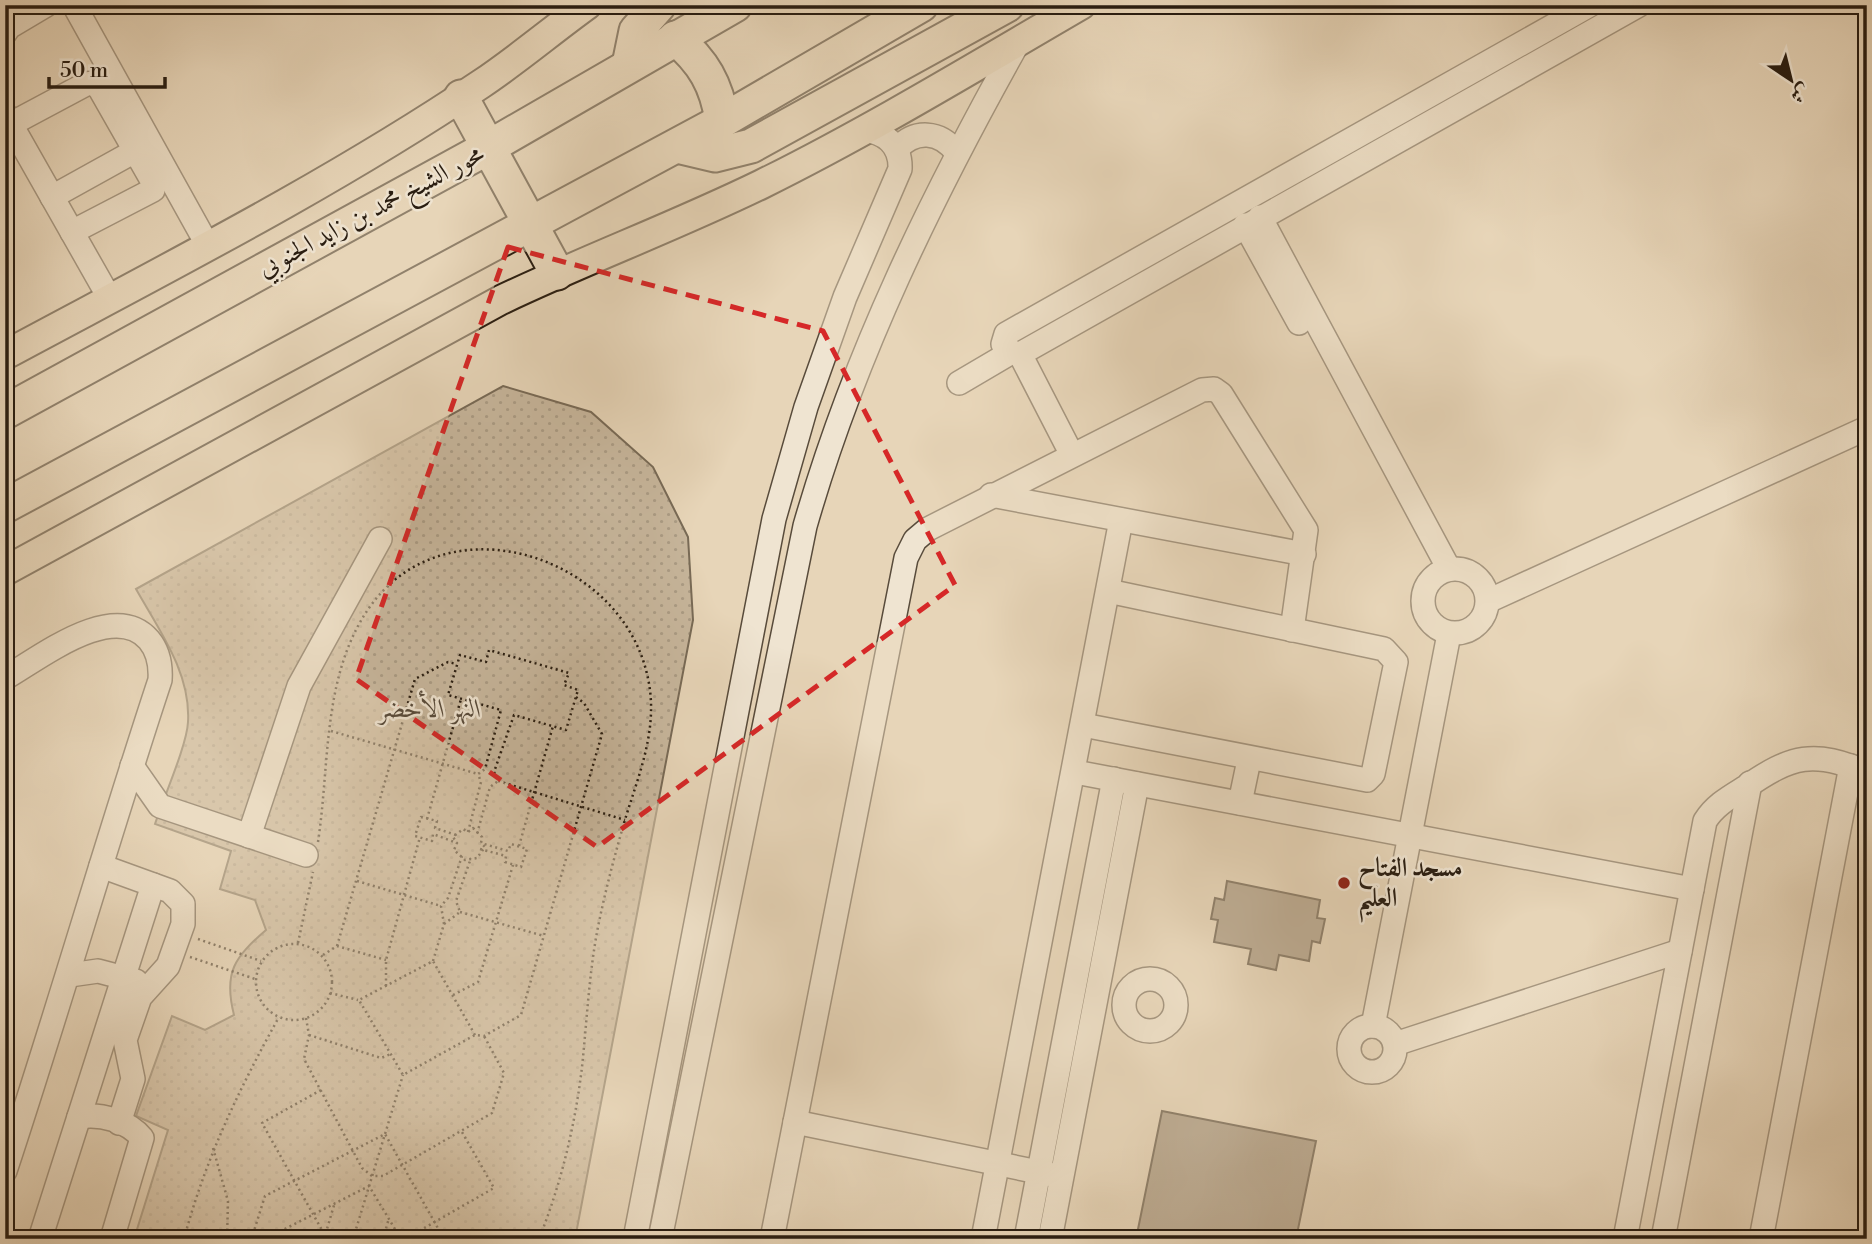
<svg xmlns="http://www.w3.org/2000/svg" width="1872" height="1244" font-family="'Libre Bodoni',Amiri,serif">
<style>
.park{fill:url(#park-dots);stroke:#786a56;stroke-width:2}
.building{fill:#8c7d68;stroke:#291d11;stroke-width:2}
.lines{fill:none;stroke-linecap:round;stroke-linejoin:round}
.minor-casing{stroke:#584b3b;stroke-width:26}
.major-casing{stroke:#291d11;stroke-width:32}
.highway-casing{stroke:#291d11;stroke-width:37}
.path{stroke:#291d11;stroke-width:2.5;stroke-dasharray:2 3.5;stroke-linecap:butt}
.minor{stroke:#efe4d1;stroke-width:23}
.major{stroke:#e7d5b8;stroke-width:28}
.highway{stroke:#e7d5b8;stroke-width:33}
.marked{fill:none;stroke:#d62828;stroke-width:5;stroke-dasharray:14 9;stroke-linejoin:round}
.poi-dot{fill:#8f2418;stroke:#efe4d1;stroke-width:2.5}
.labels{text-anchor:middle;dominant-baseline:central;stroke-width:5;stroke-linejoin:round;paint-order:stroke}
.street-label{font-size:26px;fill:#291d11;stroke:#efe4d1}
.park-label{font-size:26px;font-style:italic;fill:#584b3b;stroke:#efe4d1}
.poi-label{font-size:26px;font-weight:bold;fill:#291d11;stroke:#efe4d1;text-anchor:start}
</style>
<defs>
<pattern id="park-dots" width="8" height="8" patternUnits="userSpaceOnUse" patternTransform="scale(1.75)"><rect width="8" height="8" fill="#c7b69c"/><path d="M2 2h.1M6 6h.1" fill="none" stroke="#ab9c85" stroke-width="1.8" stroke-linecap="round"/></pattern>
</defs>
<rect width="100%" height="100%" fill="#e7d5b8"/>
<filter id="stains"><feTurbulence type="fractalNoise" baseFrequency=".00286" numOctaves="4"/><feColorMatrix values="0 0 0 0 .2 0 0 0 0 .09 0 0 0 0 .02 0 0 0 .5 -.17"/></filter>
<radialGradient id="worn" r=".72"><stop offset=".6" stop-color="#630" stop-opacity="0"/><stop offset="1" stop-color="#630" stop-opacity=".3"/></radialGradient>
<path class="park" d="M503,386L591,412L653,467L688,537L693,620L575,1239H134L168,1130L136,1116L172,1016L205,1030L234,1015C223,972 235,957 266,930L255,900L220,889L231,851L155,824C163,799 187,745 188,722C191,673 159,630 136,589Z"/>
<g class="building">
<polygon points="1227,881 1320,900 1317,918 1325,919 1320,943 1312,941 1309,961 1279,955 1276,970 1248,964 1251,949 1214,942 1218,920 1211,919 1215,898 1224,900"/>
<polygon points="1162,1111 1316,1141 1296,1239 1136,1239"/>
</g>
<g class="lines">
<g class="minor-casing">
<g id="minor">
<polyline points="74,5 208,246"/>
<polyline points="1590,5 1006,334 1003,344 1006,350 1020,354 1639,5"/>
<polyline points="5,33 9,27 46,5"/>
<polyline points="5,114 110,299"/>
<polyline points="11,124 86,84 94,83 100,89 153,182 153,190 72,232"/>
<path d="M897,149C915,129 940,131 956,152"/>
<polyline points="52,197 135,151"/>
<polyline points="1260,217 1449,569"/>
<polyline points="1245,225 1299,323"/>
<polyline points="1020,354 1072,455"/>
<polyline points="959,383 1010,353"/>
<polyline points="991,495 1304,554"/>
<circle cx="1455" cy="601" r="32"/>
<polyline points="1488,601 1867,428"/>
<path d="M5,678C40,658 114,599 149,640C159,652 161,665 160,680C106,843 59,1008 5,1171"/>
<polyline points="1083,725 1367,780 1373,774 1396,662 1384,649 1108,591"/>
<polyline points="132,766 160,806 306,855"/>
<polyline points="1075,772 1692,889"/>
<polyline points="1240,803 1249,760"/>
<polyline points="249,836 299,686 380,539"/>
<polyline points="101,866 170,891 183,904 183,924 168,966 140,997 125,1040 133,1079 119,1123"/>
<polyline points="70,975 98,971 136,981"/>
<circle cx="1150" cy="1005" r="26"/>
<polyline points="1373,1026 1449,634"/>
<circle cx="1372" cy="1049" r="23"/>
<polyline points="1395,1044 1680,951"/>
<path d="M79,1117C101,1113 128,1121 142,1138L112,1239"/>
<polyline points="795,1122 1053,1175"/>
<polyline points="40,1239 153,885"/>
<path d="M635,1239L774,519L806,407L845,297L900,169C901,146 886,132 863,130"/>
<path d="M660,1239L805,526C854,355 932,196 1019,41"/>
<polyline points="772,1239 906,558 915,540 928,529 1202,390 1214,389 1221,394 1306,530 1292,630"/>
<polyline points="983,1239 1121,520"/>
<polyline points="1026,1239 1114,779"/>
<polyline points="1050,1239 1137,784"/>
<path d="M1625,1239L1705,821C1715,805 1730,797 1746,787C1791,756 1814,749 1867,773"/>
<polyline points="1663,1239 1750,783"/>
<polyline points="1761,1239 1851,766"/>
</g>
</g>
<g class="major-casing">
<g id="major">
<path d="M5,355C165,269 329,186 481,84C517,60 551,31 587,5"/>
<path d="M5,571L501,300C587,259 676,226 762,184C871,130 976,66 1081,5"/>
</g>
</g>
<g class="highway-casing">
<g id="highway">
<path d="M675,38C703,61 717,85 722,121"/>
<polyline points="629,65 636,31 659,5"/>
<polyline points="461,97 557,273"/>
<polyline points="677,146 715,155 751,146 1007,5"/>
<polyline points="5,412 489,147 735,5"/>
<polyline points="5,506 722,121 921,5"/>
</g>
</g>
<g class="path">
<polyline points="331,731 478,774"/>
<polyline points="498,781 625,820"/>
<polyline points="427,819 461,699"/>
<polygon points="473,828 482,837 481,843 485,847 477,858 465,860 454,850 457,843 453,837 463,829 468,832"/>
<polyline points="468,832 481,782 478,774 485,769 501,710 448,695 460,655 486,662 489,650 569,673 564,685 578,690 566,730 514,715 494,772 498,781 490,787 477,834"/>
<polyline points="456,835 435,828 437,821 421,817 415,836 432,841 433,834 457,843"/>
<path d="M318,842C330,763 322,676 369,608C445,499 619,554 647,674C660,727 639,773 624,823C614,858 605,892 598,927C589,973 587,1020 582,1067C575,1126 561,1184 539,1239"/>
<polyline points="519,846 553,726"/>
<polyline points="480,849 506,856 505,862 521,867 527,849 511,844 508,851 481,843"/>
<polyline points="357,881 441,906"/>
<polyline points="460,912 544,936"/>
<polyline points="444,924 460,912 456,901 471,858"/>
<polyline points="198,939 261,961"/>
<polyline points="298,943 313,872"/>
<circle cx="294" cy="982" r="38"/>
<polyline points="337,946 415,679 448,662 456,664"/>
<polyline points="323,955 337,946 386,960"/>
<polyline points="190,957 255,979"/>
<polyline points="433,961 444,924 441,906 448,898 462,856"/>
<polyline points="386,986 386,960 420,837"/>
<polyline points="330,993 358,1000"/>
<polyline points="453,995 478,982 513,865"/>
<polyline points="306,1018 309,1035 304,1059 362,1168 372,1176 383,1176 492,1113 504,1073 484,1036"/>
<polyline points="309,1035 381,1058 391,1054"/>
<polyline points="475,1035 433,961 359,1000 403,1075 475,1035 484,1036 521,1015 602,734 584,703 576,697"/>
<polyline points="321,1090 262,1123 327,1239"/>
<polyline points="213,1148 228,1201 227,1239"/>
<path d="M184,1239C205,1160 239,1089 279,1017"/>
<polyline points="256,1239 253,1234 265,1196 385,1134 444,1239"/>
<polyline points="265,1239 369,1186 401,1239"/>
<polyline points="324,1239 335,1202"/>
<polyline points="353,1239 403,1075"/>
<polyline points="383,1239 389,1218"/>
<polyline points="405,1239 494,1188 462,1132"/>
</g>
<use href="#minor" class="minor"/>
<use href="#major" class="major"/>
<use href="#highway" class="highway"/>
</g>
<path d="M0 0H1872V1244H0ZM508,247L823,331L955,585L597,847L356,679Z" fill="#e7d5b8" fill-opacity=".55" fill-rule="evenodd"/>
<path class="marked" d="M508,247L823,331L955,585L597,847L356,679Z"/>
<circle class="poi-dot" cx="1344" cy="883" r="7"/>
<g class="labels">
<g class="street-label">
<text transform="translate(371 211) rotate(-28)">محور الشيخ محمد بن زايد الجنوبي</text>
</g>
<g class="park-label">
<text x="430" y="709">النهر الأخضر</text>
</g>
<g class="poi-label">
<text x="1358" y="868">مسجد الفتاح<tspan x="1358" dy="30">العليم</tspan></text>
</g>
</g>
<rect width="1872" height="1244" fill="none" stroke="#e7d5b8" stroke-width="28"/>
<rect x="7" y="7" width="1858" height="1230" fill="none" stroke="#291d11" stroke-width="3.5"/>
<rect x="14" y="14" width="1844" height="1216" fill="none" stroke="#291d11" stroke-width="2"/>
<g transform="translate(1791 80) rotate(145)" stroke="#efe4d1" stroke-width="5" paint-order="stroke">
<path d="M0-5L12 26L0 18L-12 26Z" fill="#291d11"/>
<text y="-10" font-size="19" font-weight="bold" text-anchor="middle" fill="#291d11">ش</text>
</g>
<path d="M49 77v10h116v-10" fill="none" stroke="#291d11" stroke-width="3.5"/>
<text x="60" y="77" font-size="21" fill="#291d11" stroke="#efe4d1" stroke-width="5" paint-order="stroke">50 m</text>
<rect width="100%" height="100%" filter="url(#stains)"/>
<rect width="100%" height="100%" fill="url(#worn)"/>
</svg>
